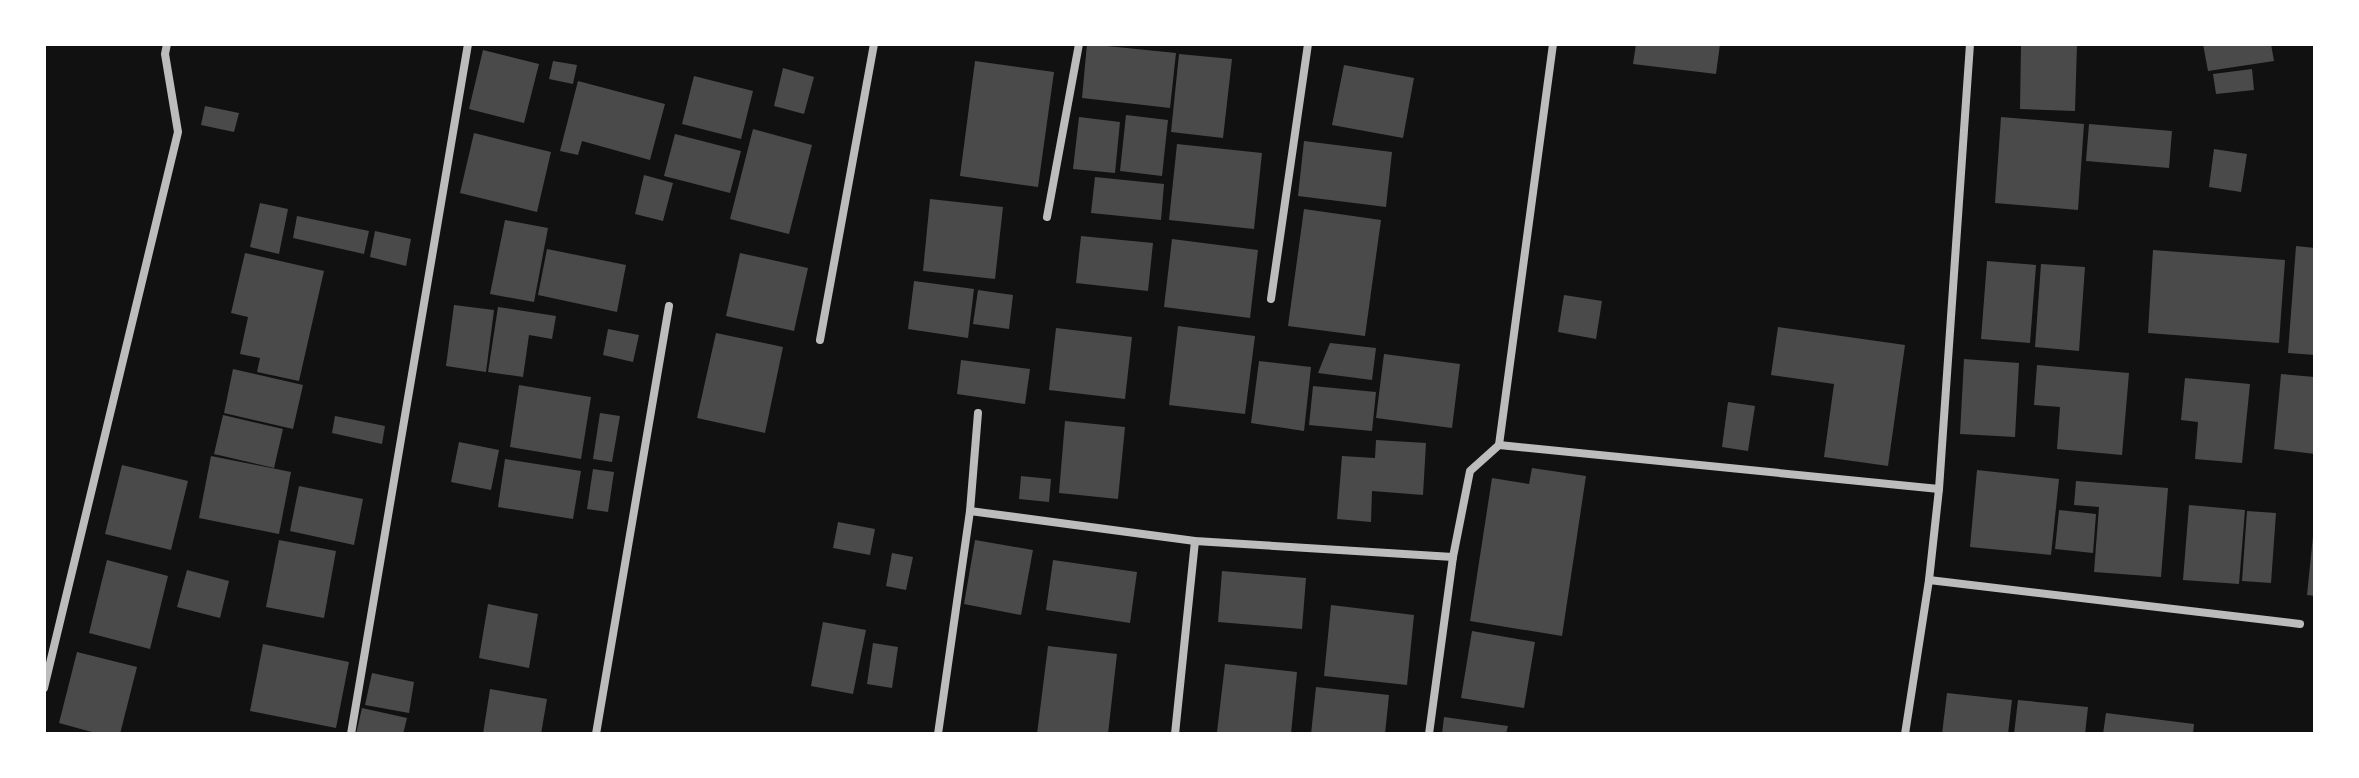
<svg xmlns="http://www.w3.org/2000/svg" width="2359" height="778" font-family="Commissioner,sans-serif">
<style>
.building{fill:#4a4a4a}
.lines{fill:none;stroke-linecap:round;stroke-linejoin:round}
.minor{stroke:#bcbcbc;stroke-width:8}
</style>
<rect width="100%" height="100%" fill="#111"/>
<g class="building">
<polygon points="1087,44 1176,53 1170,108 1082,98"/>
<polygon points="1636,44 1720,44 1716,74 1633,64"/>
<polygon points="2021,44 2077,44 2075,111 2020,109"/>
<polygon points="2203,44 2271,44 2274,61 2208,71"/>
<polygon points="483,50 539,64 524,123 469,109"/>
<polygon points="1179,54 1232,59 1223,138 1171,132"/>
<polygon points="553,61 577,65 573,84 549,79"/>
<polygon points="975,61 1054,72 1038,187 960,176"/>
<polygon points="1344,65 1414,78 1403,138 1332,125"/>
<polygon points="783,68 814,77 804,114 774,106"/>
<polygon points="2252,69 2254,90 2216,94 2213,74"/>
<polygon points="694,76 753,91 741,139 682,124"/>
<polygon points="578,81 665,104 650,160 582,141 578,155 560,151"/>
<polygon points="205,106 239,113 234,132 201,125"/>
<polygon points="1126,115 1168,120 1162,176 1120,171"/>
<polygon points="1079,117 1120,122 1115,173 1073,169"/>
<polygon points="2001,117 2084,124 2078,210 1995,203"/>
<polygon points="2089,124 2172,131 2169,168 2086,161"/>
<polygon points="753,129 812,145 789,234 730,219"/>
<polygon points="474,133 551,152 537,212 460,193"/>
<polygon points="675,134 741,151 730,193 664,176"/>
<polygon points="1304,141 1392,152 1386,207 1298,196"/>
<polygon points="1177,144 1262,153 1254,229 1169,220"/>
<polygon points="2214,149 2247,154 2241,192 2209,187"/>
<polygon points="644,175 673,183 663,221 635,214"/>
<polygon points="1095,177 1164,184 1161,220 1091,213"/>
<polygon points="930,199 1003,207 995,279 923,271"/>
<polygon points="260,203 288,209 279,254 250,247"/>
<polygon points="1304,209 1381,220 1365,336 1288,326"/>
<polygon points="297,216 369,231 364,254 293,238"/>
<polygon points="505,220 548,228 534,302 490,294"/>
<polygon points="375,231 411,239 406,266 370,257"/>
<polygon points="1081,236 1153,243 1148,291 1076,283"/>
<polygon points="1172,239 1258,250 1250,318 1164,307"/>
<polygon points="2296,246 2315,248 2315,355 2288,353"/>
<polygon points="547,249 626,265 617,312 538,295"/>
<polygon points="2153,250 2285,260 2279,343 2148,333"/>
<polygon points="245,253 324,271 299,381 257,372 260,358 240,354 248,317 231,313"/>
<polygon points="740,253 808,268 794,331 726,316"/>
<polygon points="1987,261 2036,265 2030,343 1981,339"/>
<polygon points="2041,264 2085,267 2079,351 2035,347"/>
<polygon points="914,281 974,289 968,338 908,329"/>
<polygon points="978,290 1013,295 1009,329 973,324"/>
<polygon points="1564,295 1602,301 1596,339 1558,332"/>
<polygon points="454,305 494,310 486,372 446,366"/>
<polygon points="498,307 556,316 552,339 529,335 523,377 488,372"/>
<polygon points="1178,326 1255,336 1245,414 1169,405"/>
<polygon points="1778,327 1905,345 1888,466 1824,457 1834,384 1771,375"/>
<polygon points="1056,328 1132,337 1125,399 1049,390"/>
<polygon points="608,329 639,335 633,362 603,355"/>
<polygon points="716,333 783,347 765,433 697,418"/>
<polygon points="1330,343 1376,348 1372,380 1318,373"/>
<polygon points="1384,354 1460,364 1452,428 1376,418"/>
<polygon points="1964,359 2019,363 2015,437 1960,434"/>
<polygon points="961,360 1030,369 1025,404 957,394"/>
<polygon points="1259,361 1311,367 1304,431 1251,423"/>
<polygon points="2037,365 2129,373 2122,455 2057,449 2060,407 2034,405"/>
<polygon points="233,369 303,385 293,429 224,413"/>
<polygon points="2281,374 2315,377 2315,454 2274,449"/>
<polygon points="2185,378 2250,384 2242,463 2195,459 2198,422 2181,420"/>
<polygon points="519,385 591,397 581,459 510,447"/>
<polygon points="1313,386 1376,392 1372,431 1309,425"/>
<polygon points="1728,402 1755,406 1748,451 1722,447"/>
<polygon points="600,413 620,416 612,462 593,459"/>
<polygon points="223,415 283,429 274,468 214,454"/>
<polygon points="335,416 385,426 382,444 332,433"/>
<polygon points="1065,421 1125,427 1118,499 1059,493"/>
<polygon points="1376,440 1426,443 1423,495 1372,491 1371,522 1337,519 1342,456 1375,458"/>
<polygon points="459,442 499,450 491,490 451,482"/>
<polygon points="211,456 291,472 279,534 199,518"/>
<polygon points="505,459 581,471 573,519 498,507"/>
<polygon points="122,465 188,481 171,550 105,534"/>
<polygon points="1532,468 1586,476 1562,636 1470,621 1492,478 1529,484"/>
<polygon points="593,469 614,472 608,512 587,509"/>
<polygon points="1977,470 2059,479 2051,555 1970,547"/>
<polygon points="1021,476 1051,479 1049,502 1019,499"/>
<polygon points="2076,481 2168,488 2161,577 2094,572 2099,507 2074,505"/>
<polygon points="299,486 363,499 354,545 290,531"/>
<polygon points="2189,505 2245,510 2239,584 2183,580"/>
<polygon points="2059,510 2096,514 2093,553 2055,549"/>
<polygon points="2247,511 2276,513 2271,583 2242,581"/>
<polygon points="838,522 875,529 870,555 833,548"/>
<polygon points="2313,536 2315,536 2315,596 2307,595"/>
<polygon points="279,540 336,551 324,618 266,607"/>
<polygon points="975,540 1033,550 1021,615 964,604"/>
<polygon points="892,553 913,557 906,590 886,586"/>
<polygon points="107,560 168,576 150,649 89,633"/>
<polygon points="1053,560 1137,572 1130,623 1046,610"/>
<polygon points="187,570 229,581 220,618 177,607"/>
<polygon points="1222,571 1306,578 1302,629 1218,622"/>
<polygon points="488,604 538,614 529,668 479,658"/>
<polygon points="1331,605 1414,615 1407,685 1324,676"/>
<polygon points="823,622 866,630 853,694 811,686"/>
<polygon points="1472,631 1535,642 1524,708 1461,698"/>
<polygon points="873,643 898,647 892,688 867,684"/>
<polygon points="263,644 349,662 336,728 250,711"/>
<polygon points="1048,646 1117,654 1108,734 1037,734"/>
<polygon points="77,652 137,667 120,734 99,734 59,723"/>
<polygon points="1225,664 1297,672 1291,734 1217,732"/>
<polygon points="372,673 414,682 409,713 365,705"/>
<polygon points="1316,687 1389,695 1385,734 1311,734"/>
<polygon points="490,689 547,699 541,734 483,734"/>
<polygon points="1947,693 2012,700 2008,734 1942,734"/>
<polygon points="2018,700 2088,707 2085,734 2014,734"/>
<polygon points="362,708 407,718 403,734 356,734"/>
<polygon points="2106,713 2194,724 2193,734 2103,734"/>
<polygon points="1444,717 1508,726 1506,734 1442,734"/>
</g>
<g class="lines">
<g class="minor">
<polyline points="1047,217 1079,44"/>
<polyline points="1271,299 1308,44"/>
<polyline points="820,340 874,44"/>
<polyline points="1499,445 1939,489"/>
<polyline points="970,511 1195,541 1453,557"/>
<polyline points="1929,580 2300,624"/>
<polyline points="44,688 178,132 165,54 167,44"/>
<polyline points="351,734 468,44"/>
<polyline points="596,734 669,306"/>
<polyline points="938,734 970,511 978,413"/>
<polyline points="1175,734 1195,541"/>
<polyline points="1429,734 1453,557 1470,471 1499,445 1553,44"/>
<polyline points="1905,734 1929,580 1939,489 1970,44"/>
</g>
</g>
<rect width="2359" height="778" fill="none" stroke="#ffffff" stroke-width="92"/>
</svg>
